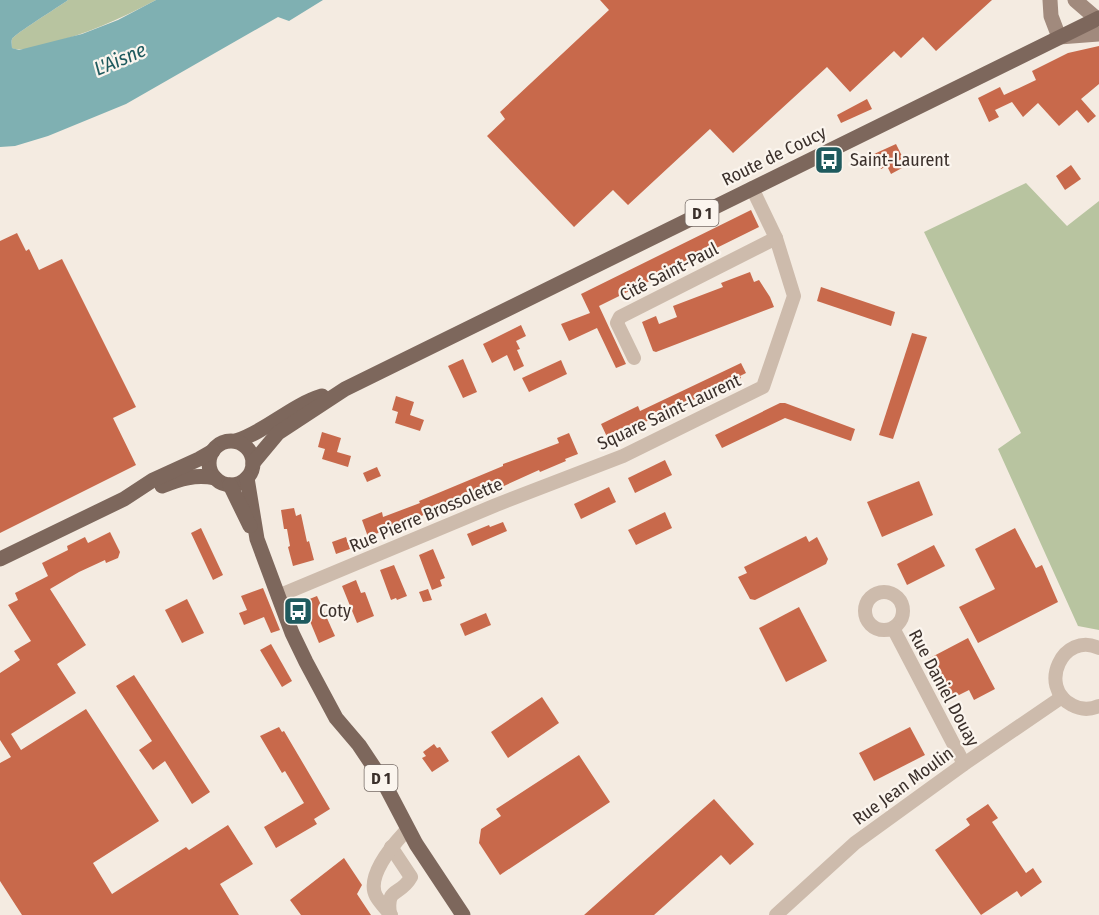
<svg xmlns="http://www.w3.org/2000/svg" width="1099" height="915" font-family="'Fira Sans Condensed',sans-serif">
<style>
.green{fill:#b8c4a0}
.water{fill:#7fb0b2}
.building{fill:#c8694b}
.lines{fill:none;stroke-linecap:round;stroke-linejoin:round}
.street{stroke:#cdbbac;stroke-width:14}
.secondary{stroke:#a18a7d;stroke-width:15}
.primary{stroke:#7d675c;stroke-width:15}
.labels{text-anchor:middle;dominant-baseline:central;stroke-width:4.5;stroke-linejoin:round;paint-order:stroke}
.shield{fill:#fbf5ee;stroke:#756b66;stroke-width:1.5}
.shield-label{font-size:16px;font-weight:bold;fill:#3b302b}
.street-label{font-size:18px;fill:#3b302b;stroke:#fbf5ee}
.poi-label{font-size:18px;fill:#3b302b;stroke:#fbf5ee;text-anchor:start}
.water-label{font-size:20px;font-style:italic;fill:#1f5a5e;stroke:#fbf5ee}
</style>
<rect width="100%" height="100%" fill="#f4ebe1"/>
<g class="green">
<path d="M68,0H156C120,19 84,35 44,45C34,47 22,52 12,48C12,45 11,42 12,39C13,35 60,6 68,0Z"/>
<polygon points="1026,183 1067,226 1099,201 1099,630 1078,626 998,449 1021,433 924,232"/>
</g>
<path class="water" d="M0,0H68C60,6 13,35 12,39C11,42 12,45 12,48L19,50L82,34L118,20L156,0H323L289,21L278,17L126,104L48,136L15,146L0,147Z"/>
<g class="building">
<polygon points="600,0 992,0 936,51 923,37 901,58 894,51 850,92 827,67 733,153 710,129 628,205 613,190 574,227 487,136 505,119 500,112 609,10"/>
<polygon points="1099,46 1099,84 1081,99 1096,116 1088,123 1077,110 1059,126 1038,103 1023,117 1012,102 995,110 999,117 989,122 978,98 1000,87 1004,95 1036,80 1032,71 1068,53"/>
<polygon points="867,99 872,109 841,123 837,115"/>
<polygon points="896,144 903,158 898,161 902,168 891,174 887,166 881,169 874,154"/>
<polygon points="1071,165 1081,179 1065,190 1056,176"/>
<polygon points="751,210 759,227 599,306 626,364 616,368 597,328 569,341 561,324 590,313 581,294"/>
<polygon points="17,233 26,251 29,249 39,270 62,259 136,407 113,418 136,465 0,533 0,241"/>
<polygon points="750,272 754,282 759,280 770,297 774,307 656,352 653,351 642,322 656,316 659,324 677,317 673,306 723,287 721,283"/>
<polygon points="821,287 895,312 891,326 817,301"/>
<polygon points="521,325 526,336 516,341 520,349 517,350 524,366 514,371 507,355 492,363 483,344"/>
<polygon points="912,333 927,337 893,439 879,435"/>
<polygon points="463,359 477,392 463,398 448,366"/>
<polygon points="561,360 567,374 529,392 522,378"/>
<polygon points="741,363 746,373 740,376 741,378 608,439 601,424 638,406 640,411"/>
<polygon points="396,396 414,402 410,415 424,420 420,431 395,423 398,412 392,410"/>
<polygon points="780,403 785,403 855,429 851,441 785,418 722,448 715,435"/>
<polygon points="322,432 341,438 337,452 351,456 348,467 322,459 325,449 318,447"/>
<polygon points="569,433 578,454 565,459 566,461 540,472 539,470 484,495 482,492 368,537 362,520 382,512 383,517 420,503 419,501 503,466 503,464 559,443 557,438"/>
<polygon points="665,460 672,475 635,493 628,478"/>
<polygon points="377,467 381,476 367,482 363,473"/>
<polygon points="919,481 933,515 882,537 867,502"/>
<polygon points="609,487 616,502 581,519 574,504"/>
<polygon points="294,508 296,516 301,514 307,542 309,541 314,560 293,566 288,547 290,546 287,529 284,529 281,510"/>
<polygon points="665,512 672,528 636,545 628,530"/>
<polygon points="503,522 507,531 472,546 467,534 489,525 490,527"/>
<polygon points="201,528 223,575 213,580 191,533"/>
<polygon points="1015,528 1036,568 1042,565 1058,602 978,643 959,607 995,589 975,549"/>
<polygon points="110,532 120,552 118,558 106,563 105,560 79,572 50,589 86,645 57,664 76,693 11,734 21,750 86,709 159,821 93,863 112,894 186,847 189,850 228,825 253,864 220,884 239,915 22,915 0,881 0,763 11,757 0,740 0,673 20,660 14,651 31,641 8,605 18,600 15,593 48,576 42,563 68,550 67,546 85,537 88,543"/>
<polygon points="806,536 809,542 817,537 828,559 826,564 755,600 750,599 738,577 747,573 744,567"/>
<polygon points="346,537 350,549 336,554 332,542"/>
<polygon points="934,545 945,566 907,585 897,564"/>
<polygon points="433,549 445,578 440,580 442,586 432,590 419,555"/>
<polygon points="394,565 407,596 397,600 396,598 391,600 380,570"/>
<polygon points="356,580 361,593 365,592 374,616 357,623 342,586"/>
<polygon points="263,588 280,630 271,633 264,617 244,625 239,613 247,610 241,596"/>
<polygon points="428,589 432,600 423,602 419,592"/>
<polygon points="317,596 335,636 319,643 302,602"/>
<polygon points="187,599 204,633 182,643 165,610"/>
<polygon points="799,607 827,661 786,682 759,628"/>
<polygon points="486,613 491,625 465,636 460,624"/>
<polygon points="968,638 995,689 974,700 969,690 949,700 928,659"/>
<polygon points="271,644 292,681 282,687 260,650"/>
<polygon points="134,675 210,792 192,804 165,761 153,770 139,750 152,741 116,686"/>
<polygon points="542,697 559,723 508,758 491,732"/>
<polygon points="279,727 282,732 284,731 330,809 314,819 317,824 276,848 264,827 304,803 285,771 282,773 260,736"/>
<polygon points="910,727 925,755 874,781 859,753"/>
<polygon points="434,744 437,748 440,747 449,761 432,772 422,758 426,756 423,752"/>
<polygon points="579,755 610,802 500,875 479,843 481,829 501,816 496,809"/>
<polygon points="714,799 754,844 730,865 721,855 654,915 584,915"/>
<polygon points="988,804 998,818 992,822 1026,873 1033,868 1042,882 1021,897 1017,891 981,915 935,850 970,825 966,819"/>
<polygon points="344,858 362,885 357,894 371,915 301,915 290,900"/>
</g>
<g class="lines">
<g class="street">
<polyline points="634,358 617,323 620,317 776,238"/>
<circle cx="884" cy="611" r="19"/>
<polyline points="278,596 496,505 623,456 763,387 794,296 776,238 752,188"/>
<polyline points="893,628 964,764"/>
<path d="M1099,648C1063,631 1037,687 1072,705C1081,710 1090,710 1099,706"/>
<path d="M390,914C386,886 400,897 411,877L391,847"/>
<path d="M391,915C386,909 380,903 376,896C366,877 392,846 404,833"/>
<polyline points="776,915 855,843 964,764 1062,697"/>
</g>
<g class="secondary">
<polyline points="1050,0 1051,16 1059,37 1099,34"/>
<polyline points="1075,0 1097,19"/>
</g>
<g class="primary">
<path d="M236,441C267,431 290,406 322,396"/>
<circle cx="231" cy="463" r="22"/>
<polyline points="253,463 278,433 345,389 1099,18"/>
<polyline points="247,478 257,539 292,633 306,662 336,718 359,745 383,781 416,844 463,915"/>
<polyline points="230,485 250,526"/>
<path d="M162,486C180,479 195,474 215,478"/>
<polyline points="0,559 124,499 153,480 199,459 213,451"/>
</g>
</g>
<defs>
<g id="bus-square" transform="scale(1.5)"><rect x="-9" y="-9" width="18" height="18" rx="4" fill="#1f5a5e" stroke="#fbf5ee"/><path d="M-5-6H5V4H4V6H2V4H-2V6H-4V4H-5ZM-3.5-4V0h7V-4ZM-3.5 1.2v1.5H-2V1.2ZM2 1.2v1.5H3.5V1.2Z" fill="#fff"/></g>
</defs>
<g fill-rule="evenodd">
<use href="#bus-square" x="829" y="160"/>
<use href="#bus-square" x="298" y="611"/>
</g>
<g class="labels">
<g class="shield">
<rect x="685.5" y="200" width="33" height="26" rx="4.5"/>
<rect x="364.5" y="765" width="33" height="26" rx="4.5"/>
</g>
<g class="shield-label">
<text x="702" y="213">D 1</text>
<text x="381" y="778">D 1</text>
</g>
<g class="street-label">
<text transform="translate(774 156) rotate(-26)">Route de Coucy</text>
<text transform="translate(669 272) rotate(-27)">Cité Saint-Paul</text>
<text transform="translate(669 412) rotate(-25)">Square Saint-Laurent</text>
<text transform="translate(426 515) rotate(-23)">Rue Pierre Brossolette</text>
<text transform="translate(944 688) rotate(62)">Rue Daniel Douay</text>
<text transform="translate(903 786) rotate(-36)">Rue Jean Moulin</text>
</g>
<g class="poi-label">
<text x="850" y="160">Saint-Laurent</text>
<text x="319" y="611">Coty</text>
</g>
<g class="water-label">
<text transform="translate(120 59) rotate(-23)">L'Aisne</text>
</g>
</g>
</svg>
